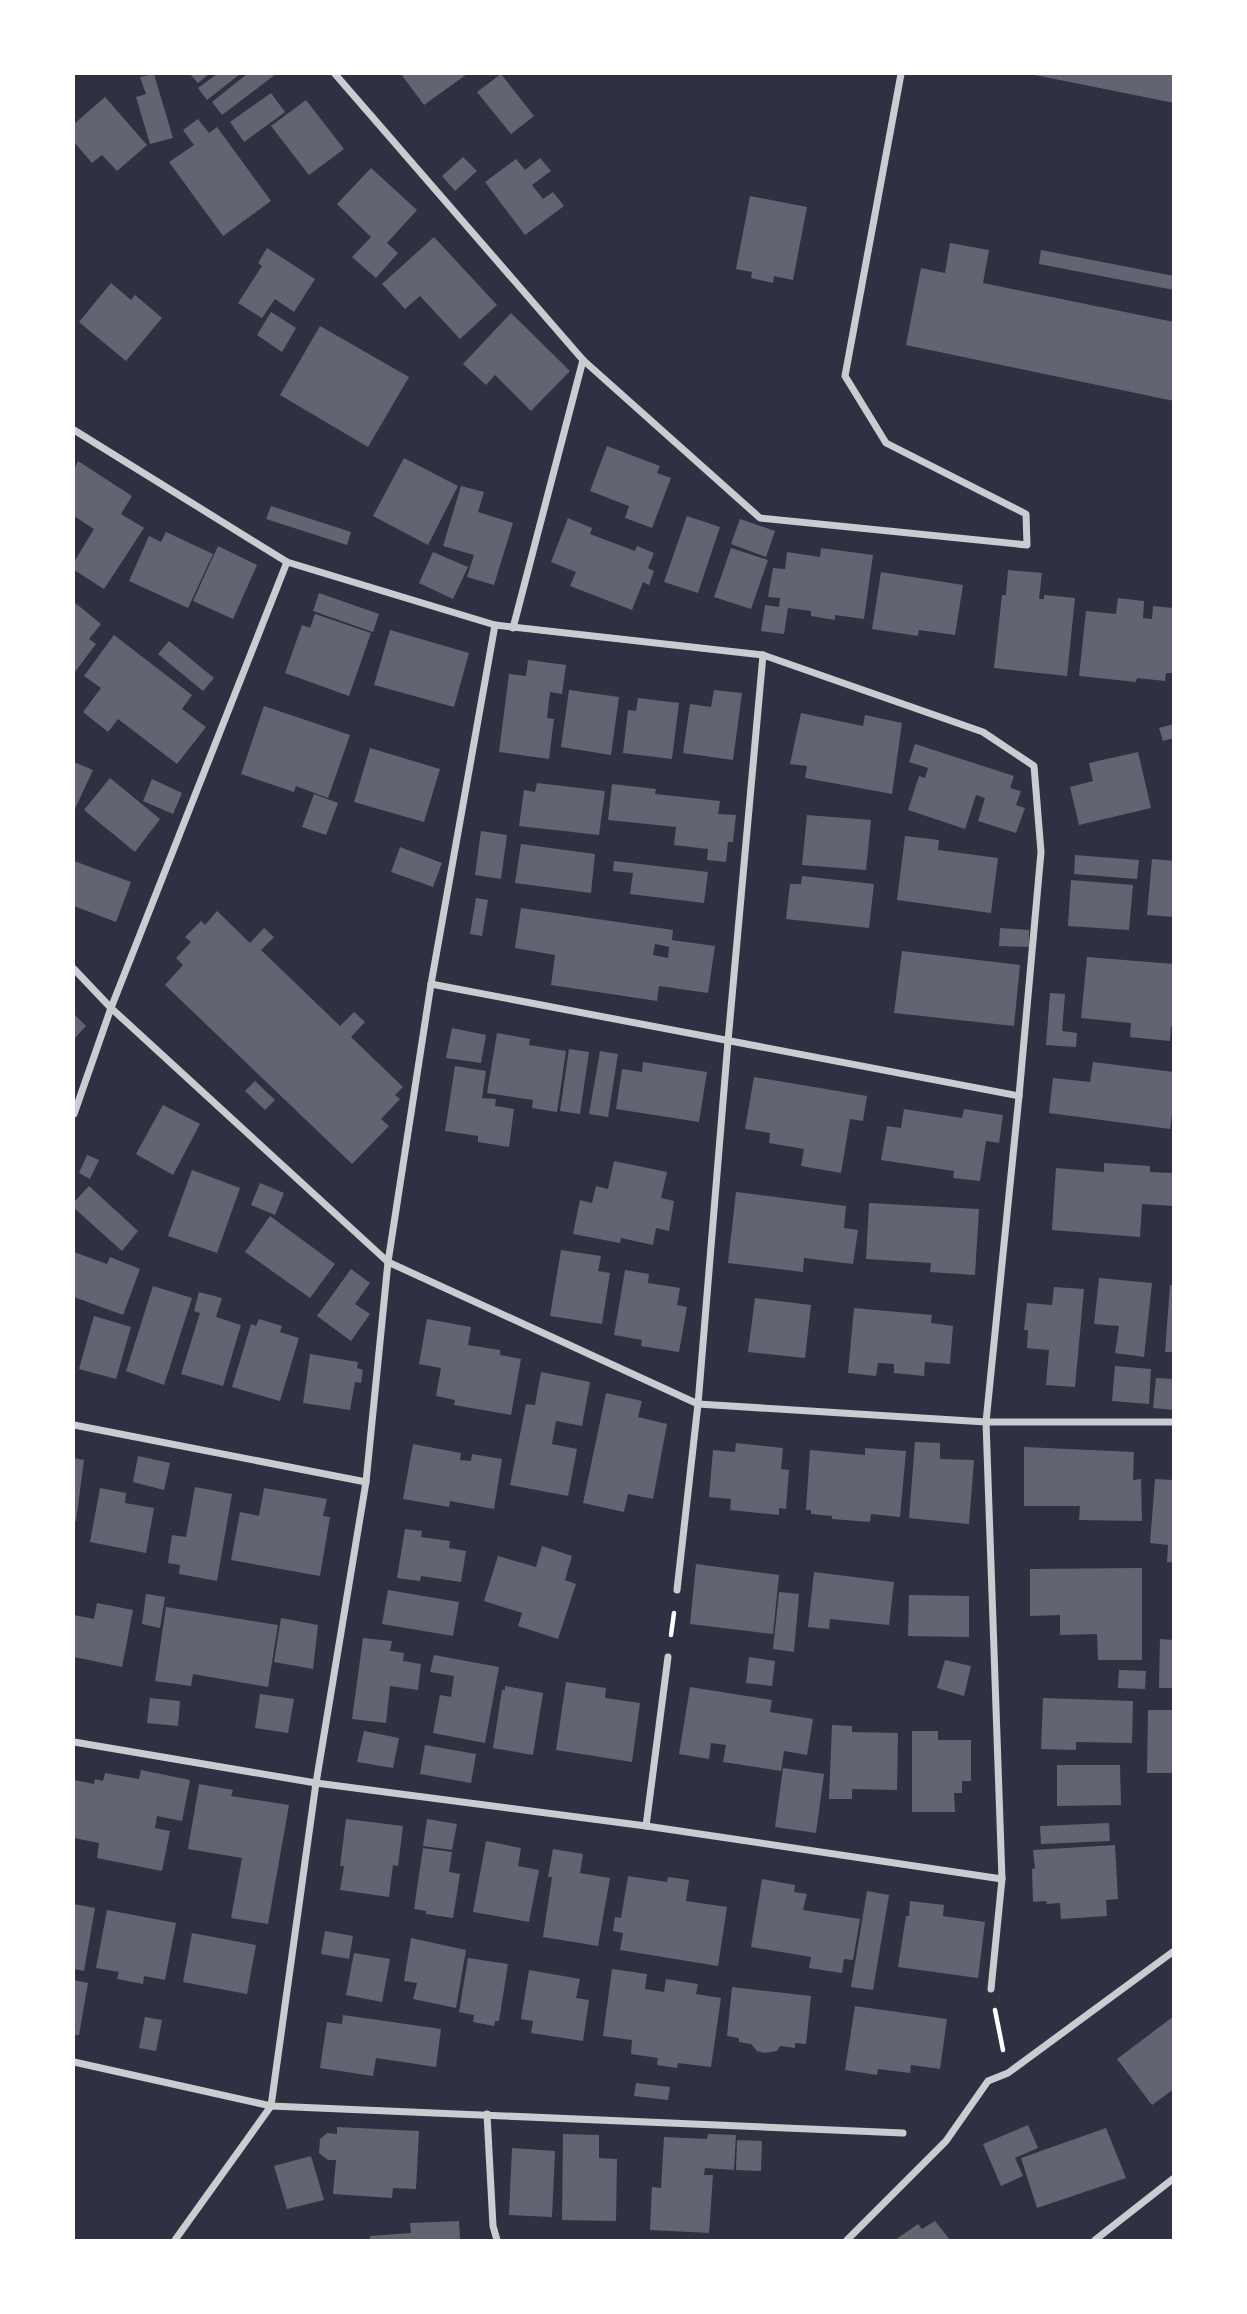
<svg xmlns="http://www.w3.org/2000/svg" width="1247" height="2314" font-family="Georgia,serif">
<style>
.building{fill:#626471;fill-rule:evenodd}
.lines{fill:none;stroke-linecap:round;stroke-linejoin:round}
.path{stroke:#fff;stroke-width:4.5}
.minor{stroke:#caccd0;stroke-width:7}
</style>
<rect width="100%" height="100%" fill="#2d3142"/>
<g class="building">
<polygon points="154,74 173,138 150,144 136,97 146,94 140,77"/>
<polygon points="190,74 209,74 198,83"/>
<polygon points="217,74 240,74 207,100 198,88"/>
<polygon points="247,74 276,74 222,115 212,102"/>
<polygon points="401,74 467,74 424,105"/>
<polygon points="501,74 534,116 511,134 477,92"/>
<polygon points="1035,74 1174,74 1174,103 1035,75"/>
<polygon points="271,93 285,112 244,142 230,122"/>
<polygon points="105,97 147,145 117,171 102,155 92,163 74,142 74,124"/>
<polygon points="306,100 344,149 309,175 271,126"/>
<polygon points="198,119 209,133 217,127 271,201 223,236 169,162 194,145 183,130"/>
<polygon points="463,157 477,171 455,191 442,176"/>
<polygon points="540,158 551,171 532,185 543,199 553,192 564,206 525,235 485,182 516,159 525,170"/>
<polygon points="371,168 417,210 387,243 398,253 376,278 352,257 371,237 337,204"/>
<polygon points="750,196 807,207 793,280 774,276 773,283 751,278 752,272 736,269"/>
<polygon points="434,237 497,305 460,339 420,296 405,309 382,284"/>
<polygon points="950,243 989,250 983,283 1174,322 1174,401 906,345 921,268 945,273"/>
<polygon points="267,248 315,279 294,312 275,299 262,318 238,303 262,266 258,263"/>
<polygon points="1041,250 1174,276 1174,290 1039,264"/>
<polygon points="111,283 131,300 135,295 162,318 126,361 79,322"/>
<polygon points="271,312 296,328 282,352 257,335"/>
<polygon points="511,313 570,371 531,411 495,375 486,385 463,364"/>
<polygon points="320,326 409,377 368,447 280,395"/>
<polygon points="607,446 660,466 657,473 671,478 652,528 625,518 629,506 590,491"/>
<polygon points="404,458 458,486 428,545 373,516"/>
<polygon points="78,461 132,496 121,514 144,528 104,589 74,570 74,562 94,529 74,516 74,469"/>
<polygon points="461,486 484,492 478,512 513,523 494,585 467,577 474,555 443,546"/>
<polygon points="271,506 351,532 347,545 266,519"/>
<polygon points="687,516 720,527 698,593 664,582"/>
<polygon points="568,518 592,528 590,534 635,551 637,546 654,553 648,568 654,571 649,585 643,582 632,610 570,586 576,572 551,562"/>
<polygon points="740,519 775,531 766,557 731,544"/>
<polygon points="166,532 213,554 188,608 129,581 149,536 161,542"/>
<polygon points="218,546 257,565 233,619 193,601"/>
<polygon points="731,548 768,560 751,609 714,597"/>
<polygon points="821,548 873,555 864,619 835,615 835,620 811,616 811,611 788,608 784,634 761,631 765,605 779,607 780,598 768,597 773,568 785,569 787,552 820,557"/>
<polygon points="433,552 468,567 453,599 419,583"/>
<polygon points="1008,570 1042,573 1039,599 1044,599 1044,595 1075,598 1067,676 994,668 1002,595 1006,595"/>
<polygon points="881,572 963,585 955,635 919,630 918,636 872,629"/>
<polygon points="319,593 379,614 373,632 313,611"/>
<polygon points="1118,598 1144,601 1143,618 1152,619 1153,606 1173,608 1174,673 1166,673 1165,681 1137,678 1136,682 1079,676 1086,611 1116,614"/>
<polygon points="74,602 101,624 89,639 96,644 74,673"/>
<polygon points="315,614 371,633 349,696 285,673 302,625 310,628"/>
<polygon points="390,630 469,653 454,707 374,685"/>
<polygon points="114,635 192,695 182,709 206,727 177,764 118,719 108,732 83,712 101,688 84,676"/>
<polygon points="169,641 214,678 203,691 158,654"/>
<polygon points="528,660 566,665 562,694 550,692 547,718 554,719 549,759 499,752 509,674 526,676"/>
<polygon points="569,690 619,697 611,755 561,747"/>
<polygon points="714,690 742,693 733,760 683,753 690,704 711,707"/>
<polygon points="638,698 679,703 672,759 623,753 628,710 636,711"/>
<polygon points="264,706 350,735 328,798 296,786 294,792 241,774"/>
<polygon points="801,713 863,726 865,715 902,723 892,794 805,778 807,766 790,764"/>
<polygon points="1174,724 1174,738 1163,741 1159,728"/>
<polygon points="915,744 1014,776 1010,788 1021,791 1016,805 1025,808 1016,833 978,821 985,798 976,795 965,829 908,810 919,776 925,778 928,768 909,762"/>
<polygon points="370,748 440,769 424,822 354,802"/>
<polygon points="1138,752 1151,808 1079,825 1070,787 1093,781 1089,763"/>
<polygon points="74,762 93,770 74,811"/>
<polygon points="110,778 160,819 135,852 84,810"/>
<polygon points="152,779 182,793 173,814 143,801"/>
<polygon points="537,783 605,791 599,835 519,826 524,790 535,792"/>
<polygon points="612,784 656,789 655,794 720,801 718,814 736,815 733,842 728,842 726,862 707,860 708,849 674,845 676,827 608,820"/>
<polygon points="314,794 338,803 326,835 302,827"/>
<polygon points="807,815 871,820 866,870 802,865"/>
<polygon points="481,831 507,835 501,879 475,875"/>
<polygon points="905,836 939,840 938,850 998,858 991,913 897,900"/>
<polygon points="521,844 595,854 591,893 515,883"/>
<polygon points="400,847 442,863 433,887 391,872"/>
<polygon points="1075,855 1139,860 1137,879 1074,874"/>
<polygon points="1152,859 1174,861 1174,917 1147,915"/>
<polygon points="74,861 131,882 116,922 74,906"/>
<polygon points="614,861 708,872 704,903 630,894 633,873 613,871"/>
<polygon points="802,876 874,884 869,928 786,919 790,884 801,884"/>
<polygon points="1071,880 1133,885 1129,930 1068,926"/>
<polygon points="476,898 488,900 482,936 470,934"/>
<path d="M521,908L673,930L672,940L715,946L708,993L659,986L657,1001L551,985L555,955L515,948ZM655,944L669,947L668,958L653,955Z"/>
<polygon points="217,911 250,943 264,928 274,937 261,950 340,1026 354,1012 365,1022 351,1037 403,1087 395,1095 400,1099 381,1119 389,1126 352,1164 165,985 183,965 176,958 191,942 185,937 201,921 205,925"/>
<polygon points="1000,928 1029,930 1029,947 999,946"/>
<polygon points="902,951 1020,965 1014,1026 894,1013"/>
<polygon points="1087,957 1174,964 1174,1026 1171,1026 1170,1041 1130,1037 1131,1023 1081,1018"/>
<polygon points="1050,993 1065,994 1062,1031 1077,1033 1076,1047 1046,1045"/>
<polygon points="74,1014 86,1026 74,1039"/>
<polygon points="452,1028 486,1035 481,1063 446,1058"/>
<polygon points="497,1033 530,1039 529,1045 566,1051 557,1112 532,1108 533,1100 487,1093"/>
<polygon points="569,1049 589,1052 580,1114 560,1111"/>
<polygon points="600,1051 618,1054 608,1117 589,1114"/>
<polygon points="643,1062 707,1072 699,1122 616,1109 622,1069 642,1072"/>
<polygon points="1093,1062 1174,1072 1174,1100 1170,1129 1049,1113 1053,1078 1090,1082"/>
<polygon points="455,1066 486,1071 482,1098 496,1099 495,1106 514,1109 509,1147 478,1142 478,1136 445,1131"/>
<polygon points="754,1077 867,1096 863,1121 850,1119 841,1173 801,1166 804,1149 769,1143 770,1133 745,1129"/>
<polygon points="255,1081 275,1100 265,1110 245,1091"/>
<polygon points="163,1105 200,1124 173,1175 136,1154"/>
<polygon points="904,1109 962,1118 964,1109 1003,1115 999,1143 986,1141 980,1181 953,1178 954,1171 881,1160 887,1126 901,1128"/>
<polygon points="87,1155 99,1160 90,1179 79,1173"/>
<polygon points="614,1161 667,1172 661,1198 674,1201 669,1231 656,1228 653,1245 621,1238 620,1243 573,1234 580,1200 592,1203 596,1186 608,1189"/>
<polygon points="1104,1163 1150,1166 1150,1172 1172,1173 1174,1206 1142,1204 1140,1237 1052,1230 1056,1168 1104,1172"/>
<polygon points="192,1170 240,1188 217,1253 168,1236"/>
<polygon points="260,1183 284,1193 275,1215 251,1205"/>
<polygon points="89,1186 138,1231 122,1251 74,1208 74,1202"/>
<polygon points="736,1192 846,1206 844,1228 858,1230 853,1264 804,1258 803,1272 728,1263"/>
<polygon points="869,1203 979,1209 975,1275 930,1272 931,1263 866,1259"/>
<polygon points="270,1216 335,1264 310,1298 245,1252"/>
<polygon points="561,1250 601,1256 598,1271 610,1273 602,1324 550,1316"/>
<polygon points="74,1252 107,1264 110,1257 140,1269 123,1315 74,1297"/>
<polygon points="351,1269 370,1283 355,1304 370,1314 351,1341 317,1316"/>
<polygon points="625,1270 649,1274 648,1283 680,1288 677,1305 687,1307 679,1352 641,1346 642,1340 614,1335"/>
<polygon points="1099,1278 1152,1283 1144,1357 1115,1353 1119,1326 1094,1324"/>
<polygon points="1170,1285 1174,1285 1174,1352 1165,1352"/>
<polygon points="153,1286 192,1298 164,1385 126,1371"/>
<polygon points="1054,1287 1084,1289 1075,1387 1046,1385 1049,1350 1027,1348 1028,1330 1024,1330 1027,1303 1052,1305"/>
<polygon points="199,1292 222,1298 216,1317 241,1325 223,1386 181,1374 200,1313 194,1311"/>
<polygon points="755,1298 811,1305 805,1358 748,1352"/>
<polygon points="854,1308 932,1315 931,1323 953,1326 950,1364 925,1362 924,1376 894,1373 894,1364 878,1363 876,1376 848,1373"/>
<polygon points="94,1316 131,1327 116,1379 79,1369"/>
<polygon points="259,1319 282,1326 280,1332 299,1338 280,1401 232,1387 251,1324 256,1326"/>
<polygon points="427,1319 471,1327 468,1345 500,1350 500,1355 521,1359 511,1415 454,1405 455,1400 436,1396 441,1368 419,1364"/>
<polygon points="310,1354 358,1362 357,1368 363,1370 361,1383 355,1382 350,1410 303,1403"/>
<polygon points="1115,1366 1151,1369 1149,1404 1112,1401"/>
<polygon points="541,1372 590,1382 582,1426 556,1421 552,1444 577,1449 568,1496 510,1485 526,1404 535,1405"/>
<polygon points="1156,1378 1174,1379 1174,1410 1153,1408"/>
<polygon points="606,1393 642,1401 638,1417 667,1424 653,1499 628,1494 624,1512 583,1503"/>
<polygon points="915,1442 940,1443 940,1459 974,1460 969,1524 909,1518"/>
<polygon points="736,1443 783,1448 781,1469 789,1470 786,1509 779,1508 779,1515 730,1510 731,1499 709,1497 713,1450 735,1452"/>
<polygon points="413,1444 461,1453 460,1460 471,1461 472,1454 502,1459 494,1509 450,1501 449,1507 403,1499"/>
<polygon points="1024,1447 1134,1452 1133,1480 1141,1479 1142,1521 1079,1520 1080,1506 1024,1506"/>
<polygon points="865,1448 906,1451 900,1517 871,1514 870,1522 832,1519 832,1516 811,1514 811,1510 806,1510 810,1450 865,1455"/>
<polygon points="138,1456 170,1463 164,1490 133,1482"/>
<polygon points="74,1458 84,1460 76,1521 74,1521"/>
<polygon points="1155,1479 1174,1480 1174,1563 1167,1562 1168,1545 1150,1543"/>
<polygon points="195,1487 232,1494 217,1581 179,1574 180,1565 168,1563 172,1535 186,1537"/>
<polygon points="100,1488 126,1493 125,1503 154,1508 146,1553 90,1542"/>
<polygon points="264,1488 327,1499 323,1516 330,1517 320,1576 231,1560 240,1512 259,1516"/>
<polygon points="405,1529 422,1531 421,1537 450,1541 449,1548 466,1551 461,1582 421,1576 420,1581 397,1578"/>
<polygon points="542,1546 572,1556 565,1580 576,1584 558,1639 518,1626 522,1613 484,1601 498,1556 536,1567"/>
<polygon points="696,1564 779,1575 773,1634 690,1624"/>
<polygon points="1142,1568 1142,1660 1098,1660 1097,1634 1060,1635 1060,1615 1030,1616 1030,1569"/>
<polygon points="814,1572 894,1582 889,1625 830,1619 829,1629 808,1627"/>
<polygon points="388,1590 459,1602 453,1636 382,1624"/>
<polygon points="779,1592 799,1594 794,1652 773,1649"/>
<polygon points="146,1594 165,1597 160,1628 142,1624"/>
<polygon points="909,1595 969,1596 969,1637 908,1636"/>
<polygon points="97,1603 133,1610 122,1667 74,1657 74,1615 94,1619"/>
<polygon points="166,1607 278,1625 268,1687 193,1674 191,1686 155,1681"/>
<polygon points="281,1618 318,1625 313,1669 274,1662"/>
<polygon points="363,1638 392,1641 390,1651 404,1653 403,1661 421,1664 418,1690 390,1686 386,1723 352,1719"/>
<polygon points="1160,1639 1174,1640 1174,1688 1159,1688"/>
<polygon points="434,1655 499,1667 485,1743 433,1733 440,1695 451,1697 454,1676 430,1672"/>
<polygon points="749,1657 775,1661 772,1686 746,1683"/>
<polygon points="945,1660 971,1666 964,1696 937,1688"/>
<polygon points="1119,1670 1146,1671 1145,1689 1118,1688"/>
<polygon points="566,1682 606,1688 605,1698 640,1703 632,1762 556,1750"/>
<polygon points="505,1686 543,1693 533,1755 493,1748 502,1690 505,1690"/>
<polygon points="690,1687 772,1700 770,1712 813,1719 807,1755 784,1751 781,1771 723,1762 726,1745 711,1743 709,1759 679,1754"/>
<polygon points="260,1694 294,1699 288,1733 255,1728"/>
<polygon points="150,1698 180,1701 178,1726 147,1723"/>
<polygon points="1043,1698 1133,1701 1132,1743 1076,1742 1076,1750 1041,1749"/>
<polygon points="1148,1710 1174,1710 1174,1773 1147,1773"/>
<polygon points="832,1725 852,1726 852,1732 898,1733 897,1790 852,1789 852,1799 829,1799"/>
<polygon points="364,1731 399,1738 393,1768 357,1762"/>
<polygon points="912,1731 938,1731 938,1740 971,1740 971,1781 962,1781 962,1793 954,1793 955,1812 912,1812"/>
<polygon points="425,1745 476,1754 471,1783 420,1774"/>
<polygon points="1057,1765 1120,1765 1121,1805 1057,1806"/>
<polygon points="783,1768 824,1774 816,1833 775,1827"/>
<polygon points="141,1770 190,1780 182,1821 157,1816 155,1828 170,1831 162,1871 97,1858 99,1843 74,1838 74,1780 94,1784 95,1779 103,1781 105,1773 139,1779"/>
<polygon points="199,1784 233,1790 231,1796 289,1805 268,1924 231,1918 242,1858 188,1849"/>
<polygon points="346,1819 403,1826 398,1866 393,1865 389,1897 340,1890 344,1866 340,1866"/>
<polygon points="427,1819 457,1824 452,1850 423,1846"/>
<polygon points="1109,1823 1110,1841 1041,1844 1040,1826"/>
<polygon points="486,1841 521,1848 518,1866 539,1870 529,1922 473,1912"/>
<polygon points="1115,1845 1118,1899 1106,1900 1107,1916 1061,1919 1060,1903 1047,1904 1046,1901 1033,1902 1032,1869 1035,1868 1033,1850"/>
<polygon points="423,1848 452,1852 449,1872 460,1874 453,1918 426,1914 426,1911 414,1909"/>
<polygon points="553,1849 583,1854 580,1873 610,1878 598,1946 543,1937 552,1877 548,1877"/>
<polygon points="628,1876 667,1882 668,1877 689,1880 686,1901 727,1907 718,1966 620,1950 623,1933 613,1931 615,1917 621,1918"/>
<polygon points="762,1879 795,1885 794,1892 807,1894 803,1910 860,1919 853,1960 844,1959 842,1973 809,1968 811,1957 751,1947"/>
<polygon points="867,1891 889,1895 873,1990 851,1987"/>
<polygon points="910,1901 944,1905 943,1916 985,1922 978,1978 898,1967 906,1916 909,1916"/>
<polygon points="74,1904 95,1908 84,1971 74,1969"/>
<polygon points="107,1910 176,1923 165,1980 144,1976 143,1984 117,1979 119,1972 96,1968"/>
<polygon points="325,1931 353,1936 349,1959 321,1954"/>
<polygon points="192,1933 256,1945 247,1994 183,1982"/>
<polygon points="411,1938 466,1950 456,2008 413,1999 417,1983 404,1981"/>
<polygon points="354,1953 390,1959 382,2002 346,1995"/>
<polygon points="468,1958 508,1964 499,2021 495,2021 494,2026 473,2022 474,2015 459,2012"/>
<polygon points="612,1969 647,1974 645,1989 664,1992 666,1979 698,1984 696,1994 721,1998 711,2067 678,2063 677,2068 657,2065 658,2058 631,2054 632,2040 603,2036"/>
<polygon points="529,1970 580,1979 576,1998 589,2000 583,2041 531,2033 533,2021 521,2019"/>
<polygon points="74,1980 88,1983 79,2035 74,2035"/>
<polygon points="732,1987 811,1996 806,2044 795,2043 795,2048 780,2046 777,2051 764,2053 757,2051 751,2044 739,2042 739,2038 727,2036"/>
<polygon points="855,2006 947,2019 940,2069 911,2065 910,2073 878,2069 877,2075 845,2070"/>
<polygon points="343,2015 441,2029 436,2067 376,2058 373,2076 320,2068 327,2022 342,2024"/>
<polygon points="1174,2016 1174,2089 1152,2105 1117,2059"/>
<polygon points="145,2017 162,2020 156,2051 139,2048"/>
<polygon points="636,2083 670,2087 668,2100 634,2096"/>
<polygon points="1028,2125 1038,2148 1015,2158 1023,2176 1001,2186 983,2144"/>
<polygon points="337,2127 419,2131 416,2189 393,2188 392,2198 333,2194 336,2160 328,2160 319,2153 320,2139 327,2133 337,2134"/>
<polygon points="1106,2128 1126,2178 1037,2208 1021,2158"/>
<polygon points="563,2134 599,2135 599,2158 617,2159 616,2221 562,2220"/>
<polygon points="708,2134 736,2135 734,2170 705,2168 704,2175 713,2175 709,2233 650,2230 652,2187 661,2188 664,2137 707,2139"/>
<polygon points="737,2140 762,2141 761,2171 736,2170"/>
<polygon points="512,2148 555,2151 552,2217 509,2215"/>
<polygon points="311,2156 324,2200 287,2209 274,2166"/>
<polygon points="459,2221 460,2240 370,2240 370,2236 411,2233 410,2223"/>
<polygon points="935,2221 950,2240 895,2240 918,2224 922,2229"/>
</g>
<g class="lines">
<g class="path">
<polyline points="671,1635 674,1613"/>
<polyline points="995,2010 1003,2050"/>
</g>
<g class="minor">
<polyline points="335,74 583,360 760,518 1027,545 1026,514 886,443 845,376 901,74"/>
<polyline points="74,430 287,562 495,625 763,655 983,732 1034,766 1041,852 1019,1096 986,1422 1174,1422"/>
<polyline points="495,625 431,984 388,1262 366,1482 316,1783 271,2106 903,2133"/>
<polyline points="513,628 583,360"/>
<polyline points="74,969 111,1008 388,1262 698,1404 986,1422 1002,1879 646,1826 316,1783 74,1742"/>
<polyline points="431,984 1019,1096"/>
<polyline points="74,1114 111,1008 287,562"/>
<polyline points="74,1425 366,1482"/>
<polyline points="677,1590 698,1404 728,1041 763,655"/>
<polyline points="646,1826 668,1657"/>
<polyline points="991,1989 1002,1879"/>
<polyline points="74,2062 271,2106 175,2240"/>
<polyline points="487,2114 493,2226 497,2240"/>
<polyline points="847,2240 946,2141 988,2081 1008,2073 1174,1951"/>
<polyline points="1095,2240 1174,2178"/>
</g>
</g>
<rect width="1247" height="2314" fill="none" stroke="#ffffff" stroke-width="150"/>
</svg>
